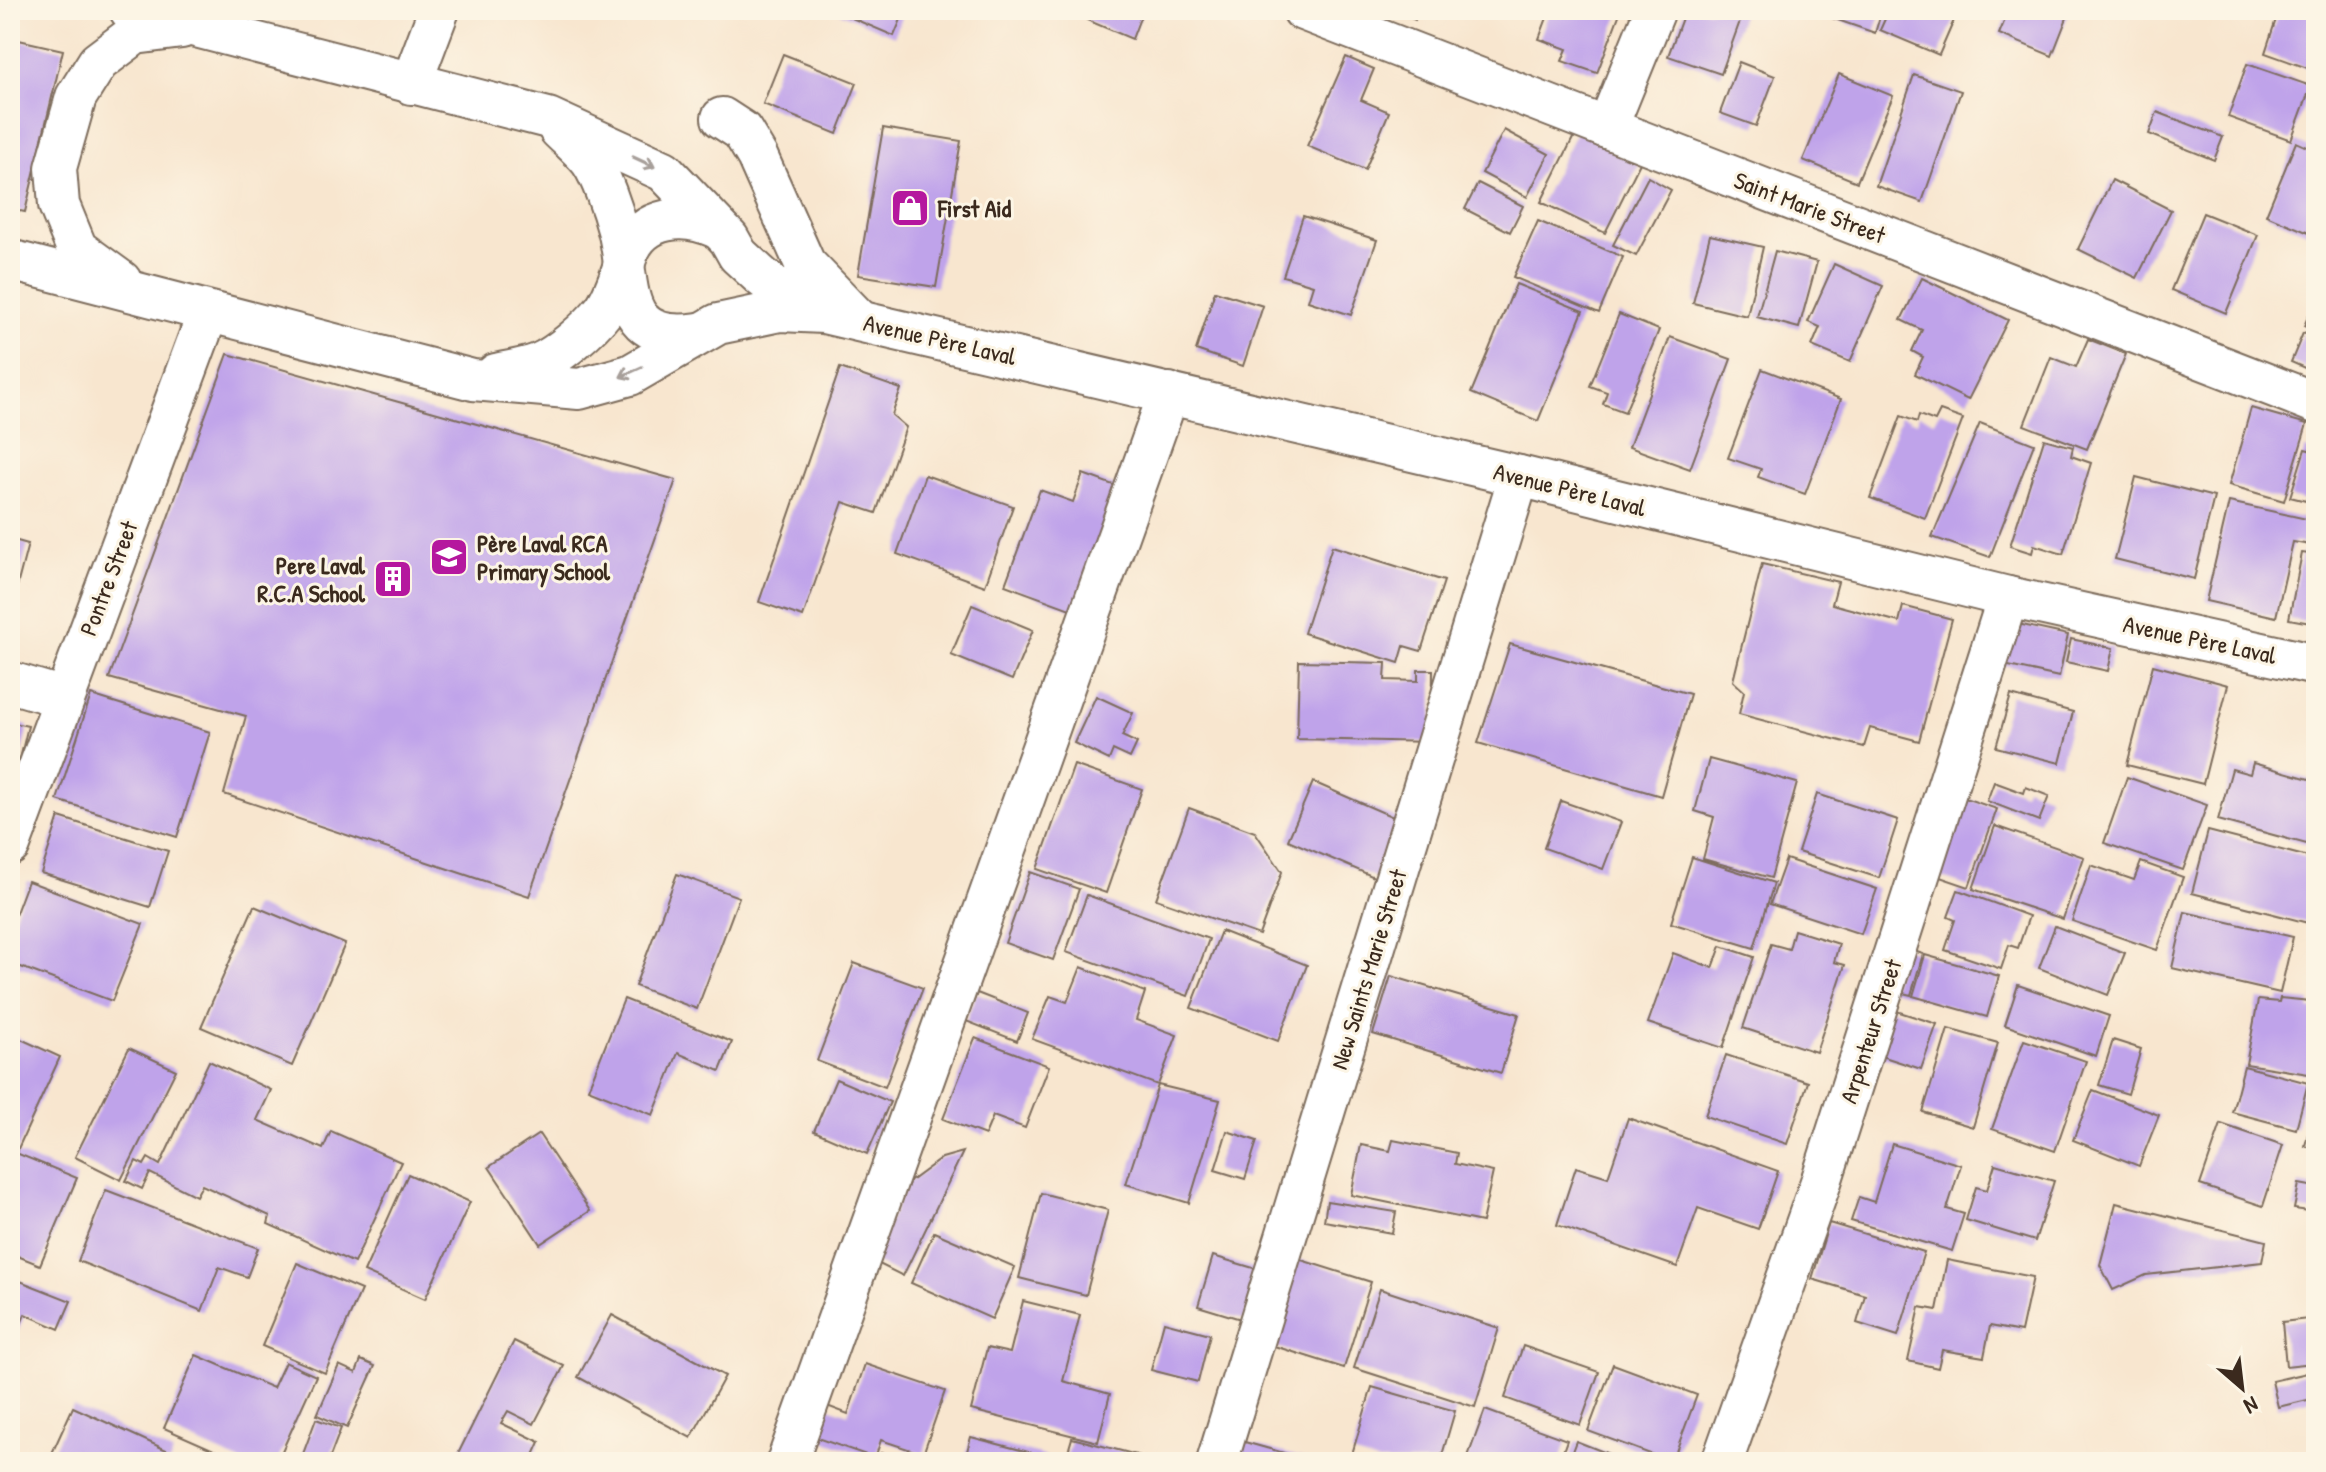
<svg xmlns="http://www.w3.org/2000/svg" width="2326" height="1472" font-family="'Patrick Hand',sans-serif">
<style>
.building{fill:#bfa3ea}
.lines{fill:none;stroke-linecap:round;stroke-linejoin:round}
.street-casing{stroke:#7d6c5c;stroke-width:44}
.street{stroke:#fff;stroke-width:40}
.oneway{stroke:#a79f9a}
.labels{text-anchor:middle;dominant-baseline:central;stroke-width:6;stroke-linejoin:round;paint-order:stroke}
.street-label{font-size:24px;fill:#3b2a1e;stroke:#fcf5e5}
.poi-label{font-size:24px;font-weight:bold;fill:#3b2a1e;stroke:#fcf5e5;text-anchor:start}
</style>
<rect width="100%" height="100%" fill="#fcf5e5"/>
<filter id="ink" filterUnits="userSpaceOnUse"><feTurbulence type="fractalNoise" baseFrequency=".0125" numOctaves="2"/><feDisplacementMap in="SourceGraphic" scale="16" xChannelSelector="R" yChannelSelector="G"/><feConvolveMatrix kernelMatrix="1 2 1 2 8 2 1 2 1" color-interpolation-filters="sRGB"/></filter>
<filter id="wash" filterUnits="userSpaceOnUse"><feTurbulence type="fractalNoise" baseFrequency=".006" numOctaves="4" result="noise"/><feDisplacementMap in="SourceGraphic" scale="32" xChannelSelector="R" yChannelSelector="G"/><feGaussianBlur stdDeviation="1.8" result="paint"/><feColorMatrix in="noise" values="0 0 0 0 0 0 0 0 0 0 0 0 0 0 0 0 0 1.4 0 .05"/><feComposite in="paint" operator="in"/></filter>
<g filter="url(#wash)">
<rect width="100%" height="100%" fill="#f8e6cf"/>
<g id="blocks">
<g class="building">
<polygon points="833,10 905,10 894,36"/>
<polygon points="1092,10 1143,10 1132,39 1087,20"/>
<polygon points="1393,10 1419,10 1415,20"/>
<polygon points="1550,10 1621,10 1597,73 1562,61 1567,49 1539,39"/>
<polygon points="1685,10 1744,10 1721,74 1668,56"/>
<polygon points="1809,10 1882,10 1875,33"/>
<polygon points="1889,10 1955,10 1958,11 1939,55 1880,30"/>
<polygon points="2009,10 2070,10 2052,56 1999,34"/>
<polygon points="2279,10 2316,10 2316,71 2265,53"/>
<polygon points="10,38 63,50 25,212 10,209"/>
<polygon points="783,54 857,83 837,134 763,104"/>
<polygon points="1346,57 1374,69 1361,100 1389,112 1365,170 1307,146"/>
<polygon points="1739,62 1775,76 1756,126 1720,113"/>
<polygon points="2247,64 2311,86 2291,140 2228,117"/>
<polygon points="1839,74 1893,96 1857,182 1803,160"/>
<polygon points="1914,75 1961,91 1922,202 1876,186"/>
<polygon points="2157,112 2223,137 2214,160 2149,134"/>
<polygon points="883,128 961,141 936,287 858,275"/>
<polygon points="1504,130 1549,154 1527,197 1482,173"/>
<polygon points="1577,130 1641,161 1605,233 1541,202"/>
<polygon points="2296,142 2316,151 2316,236 2266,215"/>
<polygon points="1648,177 1671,190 1636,256 1613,245"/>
<polygon points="2112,180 2171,210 2137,278 2078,249"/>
<polygon points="1478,183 1523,206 1510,232 1465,209"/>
<polygon points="2203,213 2258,235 2226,313 2171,290"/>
<polygon points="1303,216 1377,240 1351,315 1308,301 1313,285 1283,276"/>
<polygon points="1538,221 1623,257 1599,313 1513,277"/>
<polygon points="1710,235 1763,247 1747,316 1693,303"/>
<polygon points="1775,251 1817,262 1799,328 1757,317"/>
<polygon points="1834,264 1883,286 1850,362 1812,346 1820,327 1808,322"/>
<polygon points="1922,278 2008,320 1968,400 1915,374 1923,357 1912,351 1922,330 1901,320"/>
<polygon points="1516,284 1583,311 1538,421 1471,393"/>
<polygon points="1215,291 1263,306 1243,366 1196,350"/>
<polygon points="2316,298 2316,332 2304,326"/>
<polygon points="1619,314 1659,330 1625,412 1603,404 1607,392 1590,386"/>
<polygon points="2303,333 2316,338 2316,373 2291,362"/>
<polygon points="1670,337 1731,359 1690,469 1629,447"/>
<polygon points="2088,339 2126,354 2087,449 2024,425 2051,357 2076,367"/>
<polygon points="228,354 676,480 529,896 224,794 246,716 109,678"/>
<polygon points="840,368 901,389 892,415 906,427 876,513 843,502 803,617 759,602"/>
<polygon points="1762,369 1841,399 1805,494 1758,477 1761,469 1728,458"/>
<polygon points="2251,408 2307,424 2284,501 2229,485"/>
<polygon points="1940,411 1963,419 1925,518 1870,498 1901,416 1917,422 1919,415 1935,421"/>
<polygon points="1980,423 2034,444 1990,557 1932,537"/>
<polygon points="2044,439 2073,447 2071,456 2091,463 2063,554 2034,545 2032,553 2010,546"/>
<polygon points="2305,449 2316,452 2316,487 2311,485 2306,501 2290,497"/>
<polygon points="1083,474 1127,490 1081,613 1005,585 1040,490 1073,502"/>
<polygon points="925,475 1013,506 985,586 897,554"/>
<polygon points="2136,477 2214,497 2194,579 2115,559"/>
<polygon points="2229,502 2316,521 2316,546 2293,542 2276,617 2206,601"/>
<polygon points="10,539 28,544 11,609 10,609"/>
<polygon points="1332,546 1444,581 1421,651 1404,646 1399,663 1304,633"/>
<polygon points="2302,553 2316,555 2316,624 2289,619"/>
<polygon points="1762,564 1838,582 1832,604 1899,622 1903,606 1952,619 1919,741 1870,728 1864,747 1739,714 1744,691 1733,681"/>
<polygon points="972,605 1033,630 1012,680 951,655"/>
<polygon points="2013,623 2068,635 2059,677 2004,665"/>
<polygon points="2071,639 2113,648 2108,671 2066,662"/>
<polygon points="1510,644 1690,694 1661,796 1478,743"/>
<polygon points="1299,661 1386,663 1385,680 1418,681 1418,670 1433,670 1432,742 1297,739"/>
<polygon points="2153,665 2228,685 2203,784 2127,765"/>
<polygon points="91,695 210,732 177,837 57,800"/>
<polygon points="2011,695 2073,712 2060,763 1996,747"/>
<polygon points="1096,696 1133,713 1122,736 1137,743 1130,758 1113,750 1109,760 1074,743"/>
<polygon points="10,722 28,726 11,796 10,796"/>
<polygon points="1709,759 1797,783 1771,878 1703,859 1714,817 1695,811"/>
<polygon points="2253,763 2316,781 2314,846 2218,820 2232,769 2250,774"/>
<polygon points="1074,765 1142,789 1106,893 1037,869"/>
<polygon points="2127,777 2207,805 2183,870 2104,843"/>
<polygon points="1313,782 1407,823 1381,880 1288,840"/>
<polygon points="1994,782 2024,793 2026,787 2049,796 2039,821 1987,801"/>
<polygon points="1817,794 1898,820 1879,878 1798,852"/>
<polygon points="1956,795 1997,809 1969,887 1928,873"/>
<polygon points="1561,801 1621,822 1603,869 1544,848"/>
<polygon points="1189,808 1255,832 1282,872 1259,935 1156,899"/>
<polygon points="59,817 168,851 150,907 41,873"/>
<polygon points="1995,826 2084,857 2063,919 1973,889"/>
<polygon points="2208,831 2316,859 2316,891 2308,923 2192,893"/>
<polygon points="1692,857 1774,883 1754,948 1671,923"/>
<polygon points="1786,859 1877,889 1861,934 1770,904"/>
<polygon points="2141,862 2183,877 2157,950 2072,921 2091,865 2134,880"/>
<polygon points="1030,872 1079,889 1053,960 1005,943"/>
<polygon points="677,874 739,897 697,1009 635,986"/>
<polygon points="28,881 143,924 112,1001 10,963 10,929"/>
<polygon points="1958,890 2029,916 2018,948 2009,945 2001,969 1945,950 1955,920 1948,917"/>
<polygon points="1087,895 1209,939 1188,996 1066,952"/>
<polygon points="254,906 345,944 292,1066 201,1027"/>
<polygon points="2185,912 2293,937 2280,993 2172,968"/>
<polygon points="2055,926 2125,953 2108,995 2039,968"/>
<polygon points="1794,930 1839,944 1834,962 1845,965 1816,1052 1743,1028 1771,944 1789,949"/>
<polygon points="1221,931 1307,965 1278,1041 1191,1008"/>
<polygon points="1721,946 1754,957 1723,1048 1648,1023 1673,953 1713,968"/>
<polygon points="1904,948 1923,954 1911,995 1891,990"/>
<polygon points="1925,955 1999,976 1987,1017 1913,996"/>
<polygon points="854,963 923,988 885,1087 817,1061"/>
<polygon points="1081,967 1145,992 1136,1020 1177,1035 1158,1085 1220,1100 1189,1203 1126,1184 1158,1085 1032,1039 1050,996 1067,1002"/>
<polygon points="1391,976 1519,1014 1501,1073 1373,1034"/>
<polygon points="2018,985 2109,1016 2096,1056 2005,1025"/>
<polygon points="977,993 1028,1013 1017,1041 966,1021"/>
<polygon points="2280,998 2310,1001 2309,1009 2316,1010 2315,1075 2246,1064 2258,1000 2279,1002"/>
<polygon points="624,999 732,1042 720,1071 678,1053 653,1115 588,1089"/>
<polygon points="1890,1009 1937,1024 1921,1069 1875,1054"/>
<polygon points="1948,1029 1998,1043 1973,1127 1923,1112"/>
<polygon points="10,1034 60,1057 16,1153 77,1178 40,1265 10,1253"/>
<polygon points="975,1038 1049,1066 1025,1128 993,1116 985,1135 943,1119"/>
<polygon points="2024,1040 2086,1061 2055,1151 1992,1129"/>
<polygon points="2113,1040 2141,1049 2128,1094 2099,1085"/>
<polygon points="129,1048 176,1070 121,1180 75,1157"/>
<polygon points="1726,1055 1808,1082 1787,1144 1705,1116"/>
<polygon points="209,1061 271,1090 257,1120 323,1149 331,1131 401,1162 354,1263 268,1224 270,1216 202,1185 196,1196 150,1173 142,1189 126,1181 136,1161 144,1165 148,1158 160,1165"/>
<polygon points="2244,1066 2308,1083 2296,1129 2232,1112"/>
<polygon points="836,1079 890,1102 867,1154 814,1131"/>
<polygon points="2093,1090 2159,1115 2139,1166 2073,1140"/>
<polygon points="2315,1105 2316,1105 2316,1149 2305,1146"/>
<polygon points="1628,1118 1778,1171 1758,1229 1698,1208 1677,1267 1557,1225 1576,1167 1608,1177"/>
<polygon points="2221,1124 2283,1145 2263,1206 2200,1185"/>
<polygon points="1227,1131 1257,1141 1245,1179 1215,1170"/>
<polygon points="539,1134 590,1211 540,1244 489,1167"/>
<polygon points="1393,1140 1457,1153 1455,1164 1493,1172 1482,1222 1351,1195 1361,1145 1390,1151"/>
<polygon points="1892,1144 1961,1165 1947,1209 1964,1214 1952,1251 1851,1221 1859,1197 1874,1202"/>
<polygon points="963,1152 903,1276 871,1260 908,1183 942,1158"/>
<polygon points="1995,1164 2054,1181 2035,1241 1966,1220 1976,1187 1987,1190"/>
<polygon points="408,1174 470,1202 425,1299 364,1272"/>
<polygon points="2299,1184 2316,1187 2316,1212 2294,1209"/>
<polygon points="106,1190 258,1248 247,1277 219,1267 202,1311 78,1261"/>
<polygon points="1041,1193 1108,1210 1086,1295 1019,1278"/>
<polygon points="1327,1201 1396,1212 1392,1233 1324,1221"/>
<polygon points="2116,1203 2266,1241 2262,1262 2146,1275 2113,1290 2100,1265"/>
<polygon points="1829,1223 1924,1252 1898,1336 1857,1323 1865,1295 1812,1279"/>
<polygon points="934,1232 1015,1267 992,1319 911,1283"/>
<polygon points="1213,1256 1260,1270 1244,1320 1198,1306"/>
<polygon points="1298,1259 1371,1282 1344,1368 1271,1345"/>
<polygon points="1947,1260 2033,1277 2021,1332 1990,1326 1984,1357 1942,1350 1938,1368 1908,1361 1920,1307 1937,1310"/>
<polygon points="297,1263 361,1290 325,1373 262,1346"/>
<polygon points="10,1277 71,1301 59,1329 25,1314 10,1351"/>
<polygon points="1380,1289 1499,1328 1475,1407 1354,1368"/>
<polygon points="1023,1301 1080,1315 1063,1381 1110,1394 1098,1442 971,1410 987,1348 1010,1353"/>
<polygon points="612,1315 725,1376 691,1438 578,1377"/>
<polygon points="2308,1319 2313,1363 2286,1366 2282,1322"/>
<polygon points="1164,1322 1210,1334 1198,1382 1151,1370"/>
<polygon points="514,1341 564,1366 534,1424 508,1411 501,1423 540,1442 531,1462 454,1462"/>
<polygon points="1523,1346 1599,1372 1580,1425 1505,1398"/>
<polygon points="196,1355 273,1388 285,1362 316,1376 277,1462 241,1462 164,1428"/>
<polygon points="361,1360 375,1366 347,1428 317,1415 339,1365 356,1373"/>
<polygon points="865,1364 945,1391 923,1454 881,1440 875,1458 811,1436 822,1404 848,1414"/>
<polygon points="1613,1364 1697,1395 1672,1462 1588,1431"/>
<polygon points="2316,1371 2316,1398 2278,1407 2272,1381"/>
<polygon points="1372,1387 1455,1411 1440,1462 1378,1462 1352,1454"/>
<polygon points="73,1407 173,1453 169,1462 48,1462"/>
<polygon points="1485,1410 1567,1440 1559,1462 1466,1462"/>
<polygon points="316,1419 341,1428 328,1462 300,1462"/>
<polygon points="971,1437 1063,1461 1062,1462 964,1462"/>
<polygon points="1072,1438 1160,1461 1160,1462 1065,1462"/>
<polygon points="1241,1441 1313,1461 1313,1462 1235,1462"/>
<polygon points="1576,1441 1629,1462 1568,1462"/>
<polygon points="881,1453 906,1461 906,1462 878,1462"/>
</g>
</g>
</g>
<g filter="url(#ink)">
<use href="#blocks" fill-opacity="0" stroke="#7d6c5c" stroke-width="2"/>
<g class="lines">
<g class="street-casing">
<g id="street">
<polyline points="130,10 548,118 664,171 729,239 738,255 762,277 783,293 817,310"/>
<polyline points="1303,10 2316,403"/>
<polyline points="411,84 439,10"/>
<polyline points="722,118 742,131 757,156 805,264 860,321"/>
<polyline points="1607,128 1655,10"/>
<path d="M559,129C569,139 581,149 590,160C601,175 613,211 618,230C632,282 615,345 699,333"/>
<polyline points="10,260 473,380 579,389 630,375 718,324 780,311 824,313 1519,476 2008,597 2316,665"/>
<polyline points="121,281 77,249 59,205 56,168 76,97 98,62 135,34 182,28"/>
<path d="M496,374C509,371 525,369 538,364C558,356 591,327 604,310C616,293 621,272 628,253C643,215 685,213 717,228"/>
<polyline points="10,682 64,698"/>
<polyline points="10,845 208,313"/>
<polyline points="787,1462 1169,393"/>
<polyline points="1217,1462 1519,476"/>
<polyline points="1722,1462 1821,1182 2008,597"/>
</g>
</g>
<use href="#street" class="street"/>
</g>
<defs><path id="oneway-shaft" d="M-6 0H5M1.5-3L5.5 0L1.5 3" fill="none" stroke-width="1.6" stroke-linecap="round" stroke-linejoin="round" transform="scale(2)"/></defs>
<g class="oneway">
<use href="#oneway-shaft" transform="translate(644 162) rotate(25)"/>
<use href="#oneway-shaft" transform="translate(631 372) rotate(155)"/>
</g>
</g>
<defs>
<g id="shop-square" transform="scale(2)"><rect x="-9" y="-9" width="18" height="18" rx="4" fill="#b5179e" stroke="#fcf5e5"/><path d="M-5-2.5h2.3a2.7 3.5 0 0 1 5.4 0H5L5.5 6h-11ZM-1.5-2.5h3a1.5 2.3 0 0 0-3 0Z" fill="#fff"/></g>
<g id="school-square" transform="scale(2)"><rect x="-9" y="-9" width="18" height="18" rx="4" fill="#b5179e" stroke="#fcf5e5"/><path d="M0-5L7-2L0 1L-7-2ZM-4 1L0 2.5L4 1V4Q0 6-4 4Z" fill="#fff"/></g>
<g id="building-square" transform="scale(2)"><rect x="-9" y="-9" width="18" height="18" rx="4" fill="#b5179e" stroke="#fcf5e5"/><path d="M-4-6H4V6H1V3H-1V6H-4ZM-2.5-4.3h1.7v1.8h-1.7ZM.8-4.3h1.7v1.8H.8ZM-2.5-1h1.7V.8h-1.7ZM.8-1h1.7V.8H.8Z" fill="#fff"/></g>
</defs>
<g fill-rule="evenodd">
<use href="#shop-square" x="910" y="208"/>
<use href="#school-square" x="449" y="557"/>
<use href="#building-square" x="393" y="579"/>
</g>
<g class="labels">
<g class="street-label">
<text transform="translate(1810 207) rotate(21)">Saint Marie Street</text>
<text transform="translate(940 339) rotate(13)">Avenue Père Laval</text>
<text transform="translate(1570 489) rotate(14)">Avenue Père Laval</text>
<text transform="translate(108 578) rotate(-69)">Pontre Street</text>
<text transform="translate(2200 639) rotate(12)">Avenue Père Laval</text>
<text transform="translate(1368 969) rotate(-73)">New Saints Marie Street</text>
<text transform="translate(1870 1031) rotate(-72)">Arpenteur Street</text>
</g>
<g class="poi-label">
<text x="938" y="208">First Aid</text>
<text x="477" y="543">Père Laval RCA<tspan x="477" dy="28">Primary School</tspan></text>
<text x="365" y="565" text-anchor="end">Pere Laval<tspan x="365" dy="28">R.C.A School</tspan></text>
</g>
</g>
<rect width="2326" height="1472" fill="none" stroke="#fcf5e5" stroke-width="40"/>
<g transform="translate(2242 1388) rotate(152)" stroke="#fcf5e5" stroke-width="6" paint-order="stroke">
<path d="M0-6L14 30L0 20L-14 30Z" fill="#3b2a1e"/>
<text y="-12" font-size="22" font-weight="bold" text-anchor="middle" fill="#3b2a1e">N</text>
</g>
</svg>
